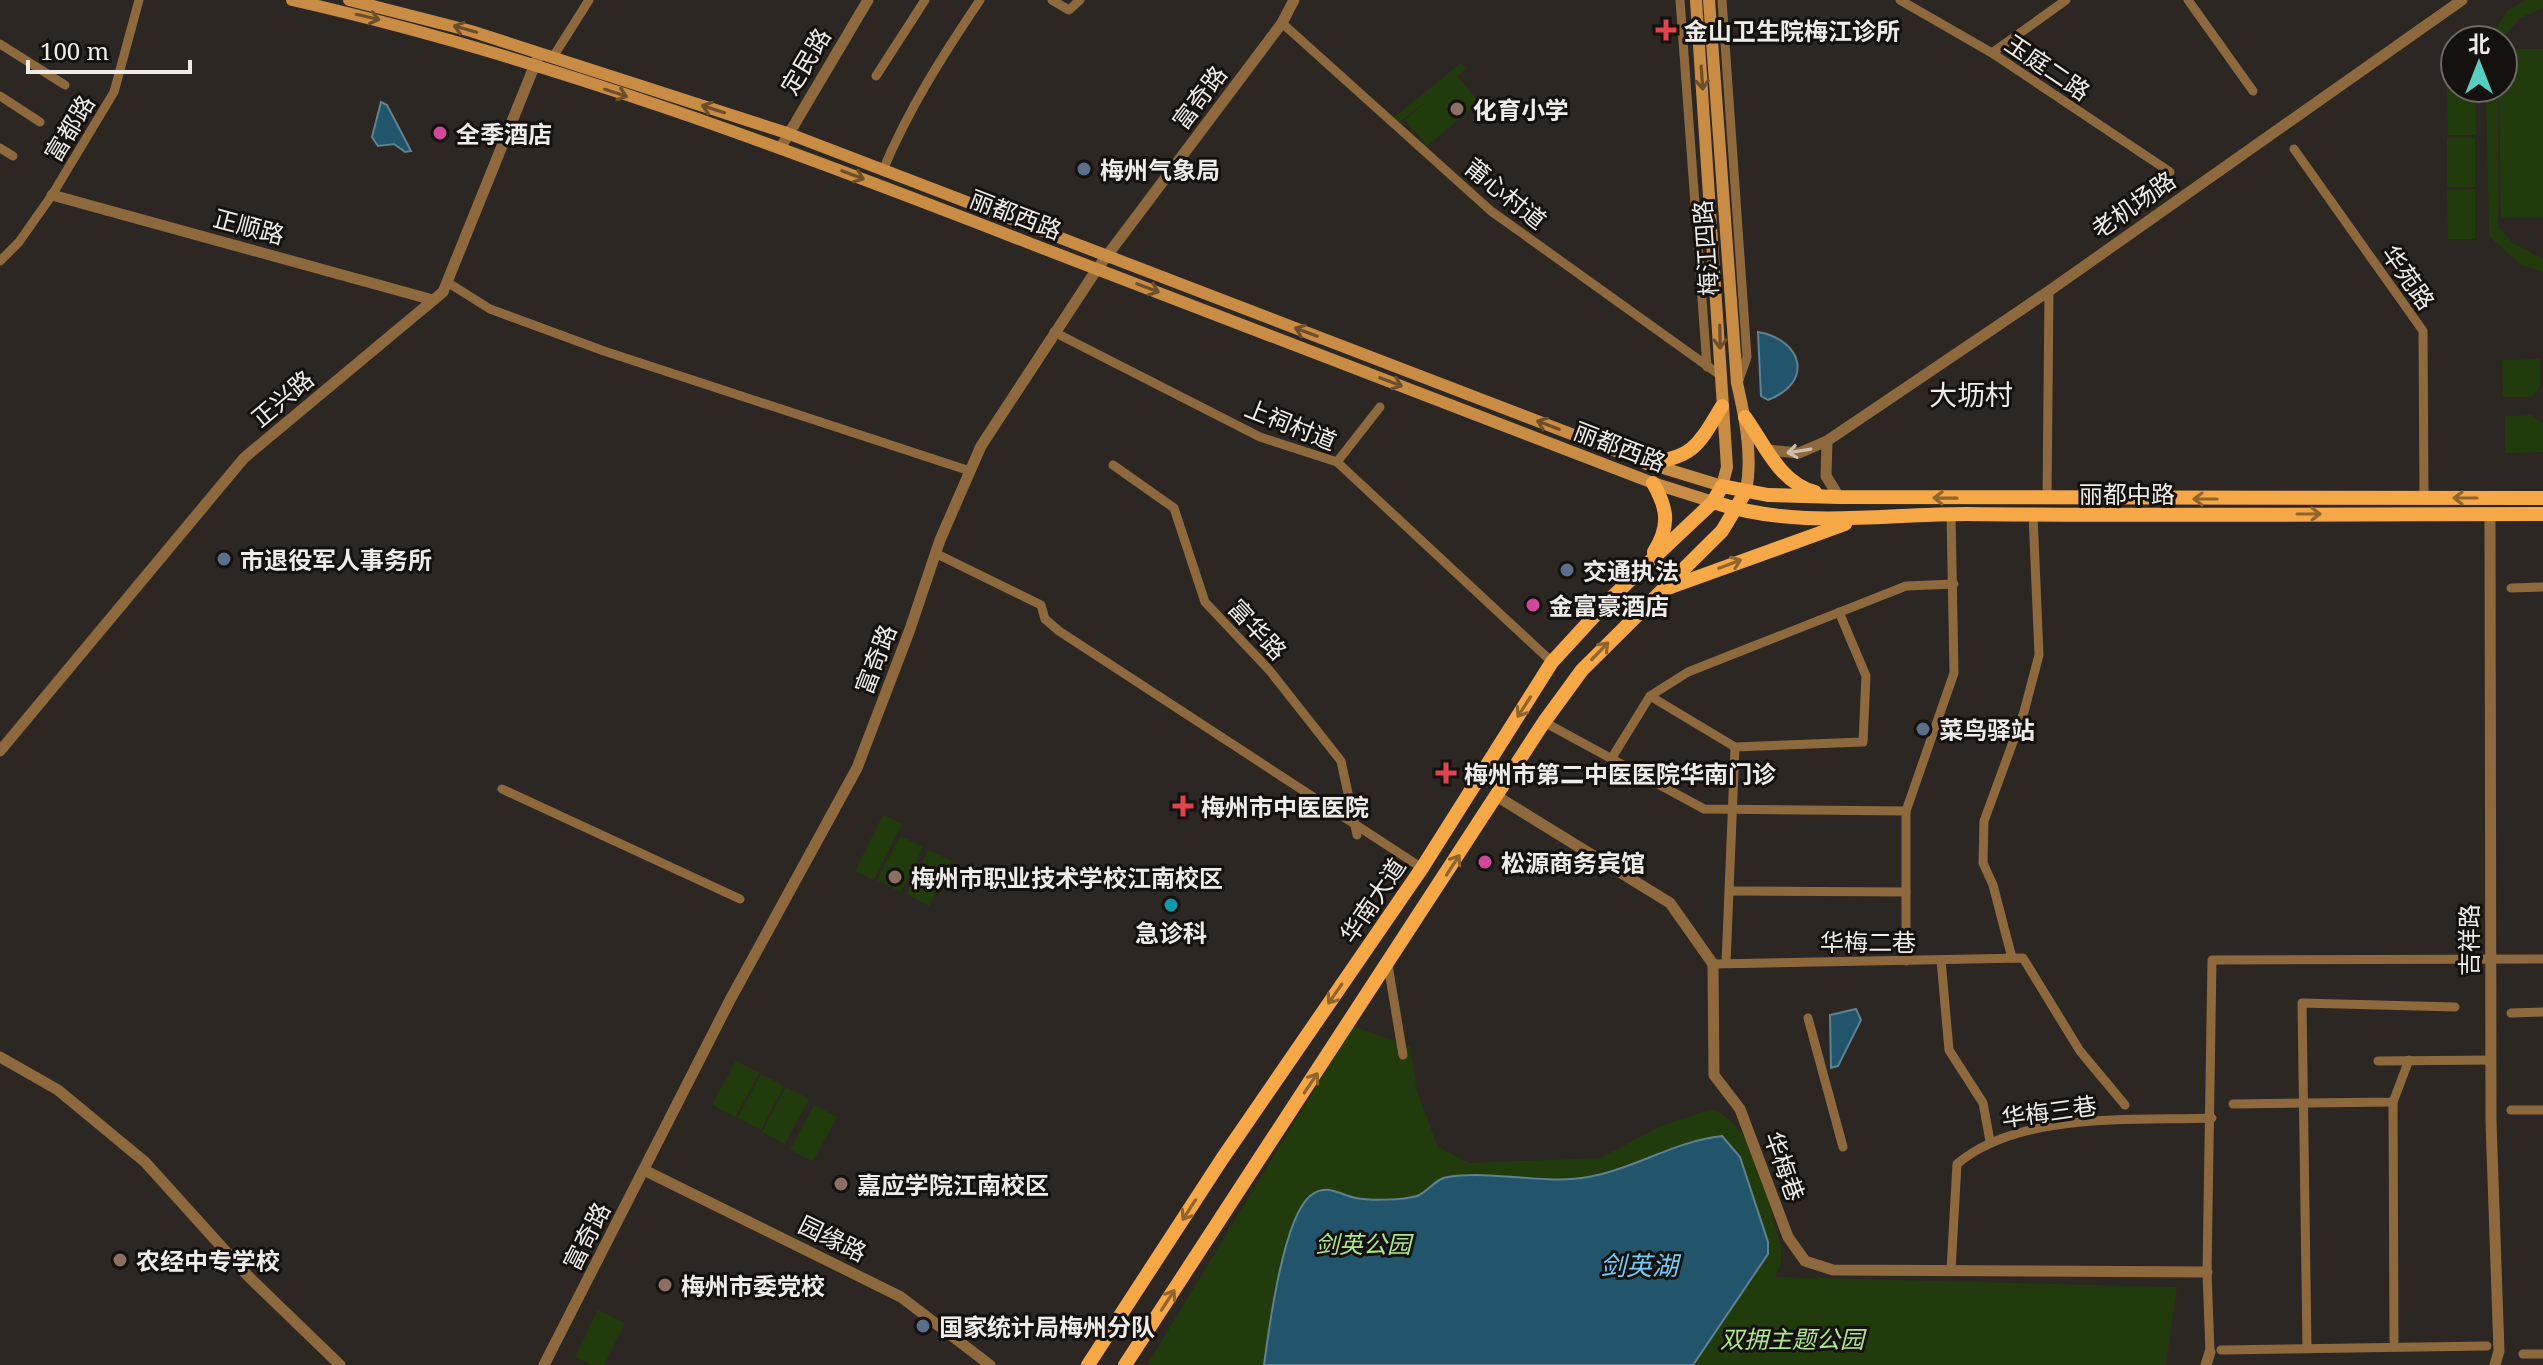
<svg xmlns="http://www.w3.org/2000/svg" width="2543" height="1365" font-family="'Noto Serif','Noto Sans SC',serif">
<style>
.green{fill:#213b0d}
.water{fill:#22546b;stroke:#608190;stroke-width:2}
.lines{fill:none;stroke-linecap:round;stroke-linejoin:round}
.minor{stroke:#8f693e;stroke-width:9}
.tertiary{stroke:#8f693e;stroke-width:11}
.secondary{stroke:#c98c44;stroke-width:12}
.primary{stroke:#f6a846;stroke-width:14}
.oneway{stroke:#6e4e2a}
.oneway2{stroke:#cdbeac}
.oneway3{stroke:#90642d}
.health-dot{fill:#e0444e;stroke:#14110f;stroke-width:3}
.education-dot{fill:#8d6e63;stroke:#14110f;stroke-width:3}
.hotel-dot{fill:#d1479c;stroke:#14110f;stroke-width:3}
.service-dot{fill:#5c6f8a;stroke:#14110f;stroke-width:3}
.culture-dot{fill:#0f9aa8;stroke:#14110f;stroke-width:3}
.labels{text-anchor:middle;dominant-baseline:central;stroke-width:6;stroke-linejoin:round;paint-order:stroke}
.poi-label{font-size:24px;font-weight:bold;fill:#efebe8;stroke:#14110f;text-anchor:start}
.street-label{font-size:24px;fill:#efebe8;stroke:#14110f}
.park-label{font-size:24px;font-style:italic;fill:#ace787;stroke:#14110f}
.water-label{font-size:26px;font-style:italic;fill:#6fcdfc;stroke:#14110f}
.quarter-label{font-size:28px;fill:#efebe8;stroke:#14110f}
</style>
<rect width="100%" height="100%" fill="#2d2723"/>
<g class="green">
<polygon points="2526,0 2543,0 2543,8 2520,18 2501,40 2488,40 2507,11"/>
<polygon points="2503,49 2543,49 2543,218 2501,218 2499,88 2503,88"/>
<polygon points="1461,63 1466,69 1457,76 1479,102 1427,146 1405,120 1427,101 1396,125 1392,119"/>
<polygon points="2447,86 2475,88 2476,135 2448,135"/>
<polygon points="2486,88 2498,88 2498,227 2513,243 2543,259 2543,272 2521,265 2489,236"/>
<rect x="2447" y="138" width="28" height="49"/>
<polygon points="2475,189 2475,239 2448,239 2447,190"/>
<polygon points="2540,359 2540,386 2532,397 2503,397 2502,360"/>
<polygon points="2532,415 2543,423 2543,452 2505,453 2505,416"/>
<polygon points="883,815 902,824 874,880 855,871"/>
<polygon points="900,836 923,847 901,892 877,880"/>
<polygon points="928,850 952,861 929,906 906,894"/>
<path d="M1353,1026L1410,1046L1417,1092L1438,1147L1469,1163L1600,1158L1661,1126L1712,1109C1760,1129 1767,1200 1781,1246V1262L1775,1277L2177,1287L2166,1365H1147Z"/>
<polygon points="736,1061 759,1073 735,1117 712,1105"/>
<polygon points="761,1074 784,1086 761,1130 738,1118"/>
<polygon points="786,1087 809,1099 785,1144 762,1132"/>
<polygon points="814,1105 837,1117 813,1161 790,1150"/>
<polygon points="598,1310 625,1323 604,1365 592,1365 575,1357"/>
</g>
<g class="water">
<polygon points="381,102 387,105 411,151 405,152 394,144 378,146 372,137"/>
<path d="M1758,332C1803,340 1814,382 1768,400L1761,396Z"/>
<polygon points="1856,1009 1861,1020 1838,1066 1831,1068 1830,1015"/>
<path d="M1722,1136L1740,1157L1768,1242V1254L1693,1365H1264C1269,1328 1283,1219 1310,1196C1326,1182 1340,1195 1356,1198C1371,1201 1403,1200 1417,1196C1428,1192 1436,1178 1448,1177C1492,1170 1546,1185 1588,1177C1634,1169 1675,1141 1722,1136Z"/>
</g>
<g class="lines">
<g class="minor">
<polyline points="1052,0 1069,10 1080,0"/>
<polyline points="1680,0 1707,367"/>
<polyline points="1722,0 1747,357 1739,380"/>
<polyline points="1900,0 1992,53 2170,172"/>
<polyline points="2188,0 2253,91"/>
<polyline points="1282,23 1491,211 1720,375"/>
<polyline points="0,44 65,85"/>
<polyline points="1992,53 2066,0"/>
<polyline points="553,57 589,0"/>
<polyline points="876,76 925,0"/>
<polyline points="0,96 40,122"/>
<polyline points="0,148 13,156"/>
<polyline points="2294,149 2423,331 2424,498"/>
<path d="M883,170C909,108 943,55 980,0"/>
<polyline points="0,261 19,242 52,195 114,92 139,0"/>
<polyline points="447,282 490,309 604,351 970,471"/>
<polyline points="1054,332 1260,437 1337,462 1552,662"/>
<polyline points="1337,462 1380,407"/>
<polyline points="1113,465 1174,508 1205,602 1270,671 1341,761 1357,835"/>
<polyline points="2047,499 2049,291"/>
<polyline points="935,553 1041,605 1045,619 1059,631 1422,868"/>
<polyline points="2511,588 2543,587"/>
<polyline points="1650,696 1735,747 1863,742 1866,676 1839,612"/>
<polyline points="1544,722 1704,809 1906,811"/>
<polyline points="1613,756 1650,696 1688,672 1906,586 1954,584"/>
<polyline points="502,789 740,899"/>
<polyline points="1731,891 1906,892"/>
<polyline points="2012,958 1993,885 1983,863 1984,821 2024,712 2039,655 2033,515"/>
<polyline points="1941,960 1949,1050 1983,1103 1990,1141"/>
<polyline points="1906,961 1906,811 1954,673 1951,514"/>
<polyline points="1726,963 1735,747"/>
<polyline points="1713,964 2023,958 2080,1051 2125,1105"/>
<polyline points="1388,965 1403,1055"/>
<polyline points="2511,1013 2543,1012"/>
<polyline points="1808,1018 1843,1147"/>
<polyline points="2378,1061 2491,1060"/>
<polyline points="2393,1102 2394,1341"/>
<polyline points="2233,1104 2393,1102 2409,1060"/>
<polyline points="2511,1110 2543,1110"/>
<path d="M1951,1270L1957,1164C2019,1111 2134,1121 2212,1118"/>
<polyline points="2307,1347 2302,1003 2455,1007"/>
<polyline points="2221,1350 2487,1346"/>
<polyline points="2210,1352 2207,1272 2212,960 2543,959"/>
<polyline points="2523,1354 2543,1354"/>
</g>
<g class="tertiary">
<polyline points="781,147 868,0"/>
<polyline points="52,195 433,300"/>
<polyline points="1827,441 1826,476 1839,497"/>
<polyline points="1768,450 1799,453 1827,441 2049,291 2462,0"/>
<polyline points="2490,514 2491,1122 2499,1351 2495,1365"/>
<polyline points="0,751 244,458 443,292 538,57"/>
<polyline points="1498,797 1670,903 1713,964 1714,1075 1740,1109 1788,1237 1805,1261 1833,1270 2207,1272"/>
<polyline points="0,1057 58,1090 145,1162 248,1276 340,1365"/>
<polyline points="644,1170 901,1297 990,1365"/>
<polyline points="544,1365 730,1000 857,768 909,632 940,540 981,446 1097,269 1282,23 1294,0"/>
<polyline points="2206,1365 2210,1352"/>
</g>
<g class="secondary">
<path d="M292,0C545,57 788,149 1029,243C1237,323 1445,403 1653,483L1713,502"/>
<polyline points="349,0 471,31 787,133 1647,463 1722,486 1727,467 1696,0"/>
<path d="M1709,0L1737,383C1745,418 1753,456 1746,491"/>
</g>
<g class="primary">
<path d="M1745,417C1765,445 1780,483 1815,492"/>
<path d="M1647,463C1694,458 1699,444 1722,406"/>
<path d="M1653,483C1668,509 1670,526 1654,552"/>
<path d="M1713,502C1800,530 1878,514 1966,514C2158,516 2351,514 2543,514"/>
<polyline points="1665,589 1845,524"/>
<polyline points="1088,1365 1222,1159 1422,868 1552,662 1609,600 1713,502 1722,486 1768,495 1839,497 2543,498"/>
<polyline points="1125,1365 1544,722 1582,670 1722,531 1746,491"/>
</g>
</g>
<defs><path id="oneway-shaft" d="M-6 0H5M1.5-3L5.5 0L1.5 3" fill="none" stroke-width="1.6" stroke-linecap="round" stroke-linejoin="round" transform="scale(2)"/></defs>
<g class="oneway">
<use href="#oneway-shaft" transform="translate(368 17) rotate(13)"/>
<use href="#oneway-shaft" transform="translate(465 29) rotate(-164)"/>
<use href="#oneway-shaft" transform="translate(1702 78) rotate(86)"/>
<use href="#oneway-shaft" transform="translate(616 93) rotate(18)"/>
<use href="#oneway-shaft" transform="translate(713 109) rotate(-162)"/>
<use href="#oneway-shaft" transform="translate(853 175) rotate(21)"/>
<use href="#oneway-shaft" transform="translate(1148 288) rotate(21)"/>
<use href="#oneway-shaft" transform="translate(1306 332) rotate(-159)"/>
<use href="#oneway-shaft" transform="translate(1720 337) rotate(89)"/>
<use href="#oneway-shaft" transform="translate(1391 382) rotate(21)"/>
<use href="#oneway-shaft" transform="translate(1548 425) rotate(-159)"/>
</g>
<use class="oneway2" href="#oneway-shaft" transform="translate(1799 451) rotate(171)"/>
<g class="oneway3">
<use href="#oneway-shaft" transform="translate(1945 498) rotate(-179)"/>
<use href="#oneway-shaft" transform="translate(2465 498) rotate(180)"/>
<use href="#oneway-shaft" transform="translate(2205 499) rotate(180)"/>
<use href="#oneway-shaft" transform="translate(2309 514)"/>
<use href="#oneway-shaft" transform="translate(1730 564) rotate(-21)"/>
<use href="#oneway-shaft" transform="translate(1600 651) rotate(-46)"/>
<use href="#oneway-shaft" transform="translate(1524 707) rotate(123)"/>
<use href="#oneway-shaft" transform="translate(1453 865) rotate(-57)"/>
<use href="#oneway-shaft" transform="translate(1335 994) rotate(125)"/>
<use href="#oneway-shaft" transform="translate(1311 1083) rotate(-56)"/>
<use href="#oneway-shaft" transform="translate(1189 1210) rotate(123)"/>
<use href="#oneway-shaft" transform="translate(1168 1300) rotate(-57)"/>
</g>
<g class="health-dot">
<path d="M1662 18h8v8h8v8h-8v8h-8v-8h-8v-8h8z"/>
<path d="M1442 761h8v8h8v8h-8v8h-8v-8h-8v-8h8z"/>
<path d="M1179 794h8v8h8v8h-8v8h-8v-8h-8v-8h8z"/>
</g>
<g class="education-dot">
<circle cx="1457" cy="109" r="8"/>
<circle cx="895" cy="877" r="8"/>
<circle cx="841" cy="1184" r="8"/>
<circle cx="120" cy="1260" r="8"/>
<circle cx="665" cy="1285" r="8"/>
</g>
<g class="hotel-dot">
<circle cx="440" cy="133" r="8"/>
<circle cx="1533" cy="605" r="8"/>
<circle cx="1485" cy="862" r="8"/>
</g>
<g class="service-dot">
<circle cx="1084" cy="169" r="8"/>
<circle cx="224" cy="559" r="8"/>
<circle cx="1567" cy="570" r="8"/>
<circle cx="1923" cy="729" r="8"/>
<circle cx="923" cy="1326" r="8"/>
</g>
<circle class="culture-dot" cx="1171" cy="905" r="8"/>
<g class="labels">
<g class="poi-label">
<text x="1684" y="30">金山卫生院梅江诊所</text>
<text x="1473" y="109">化育小学</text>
<text x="456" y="133">全季酒店</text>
<text x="1100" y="169">梅州气象局</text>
<text x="240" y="559">市退役军人事务所</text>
<text x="1583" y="570">交通执法</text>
<text x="1549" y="605">金富豪酒店</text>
<text x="1939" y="729">菜鸟驿站</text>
<text x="1464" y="773">梅州市第二中医医院华南门诊</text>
<text x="1201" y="806">梅州市中医医院</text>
<text x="1501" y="862">松源商务宾馆</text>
<text x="911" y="877">梅州市职业技术学校江南校区</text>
<text x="1171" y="932" text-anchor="middle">急诊科</text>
<text x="857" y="1184">嘉应学院江南校区</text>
<text x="136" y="1260">农经中专学校</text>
<text x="681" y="1285">梅州市委党校</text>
<text x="939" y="1326">国家统计局梅州分队</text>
</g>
<g class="street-label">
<text transform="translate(805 61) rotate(-59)">定民路</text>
<text transform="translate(2048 67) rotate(34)">玉庭二路</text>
<text transform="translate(1199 97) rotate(-53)">富奇路</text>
<text transform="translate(69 128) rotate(-59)">富都路</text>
<text transform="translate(1506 193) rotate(39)">莆心村道</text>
<text transform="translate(2133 204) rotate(-35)">老机场路</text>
<text transform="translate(1016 214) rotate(21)">丽都西路</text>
<text transform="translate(249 226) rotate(15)">正顺路</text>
<text transform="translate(1705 248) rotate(-94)">梅江四路</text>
<text transform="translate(2409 277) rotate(55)">华苑路</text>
<text transform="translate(282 398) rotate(-40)">正兴路</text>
<text transform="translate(1291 424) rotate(22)">上祠村道</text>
<text transform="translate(1620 446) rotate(21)">丽都西路</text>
<text x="2127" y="493">丽都中路</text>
<text transform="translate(1258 629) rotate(47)">富华路</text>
<text transform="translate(875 659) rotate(-69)">富奇路</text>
<text transform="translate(1372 900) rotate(-56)">华南大道</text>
<text transform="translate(2468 940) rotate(-90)">吉祥路</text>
<text x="1868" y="941">华梅二巷</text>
<text transform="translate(2049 1111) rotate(-8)">华梅三巷</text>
<text transform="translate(1785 1166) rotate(70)">华梅巷</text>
<text transform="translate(586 1236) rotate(-63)">富奇路</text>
<text transform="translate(833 1238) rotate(26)">园缘路</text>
</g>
<g class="park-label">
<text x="1363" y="1243">剑英公园</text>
<text x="1792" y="1338">双拥主题公园</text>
</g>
<g class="water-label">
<text x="1639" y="1265">剑英湖</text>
</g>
<g class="quarter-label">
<text x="1971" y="394">大坜村</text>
</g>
</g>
<g transform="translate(2479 64)"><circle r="38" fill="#14110f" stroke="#6c6866" stroke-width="2"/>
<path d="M0-6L14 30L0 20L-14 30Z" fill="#57cec2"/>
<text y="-12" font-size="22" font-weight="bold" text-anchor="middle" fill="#efebe8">北</text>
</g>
<path d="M28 60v12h162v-12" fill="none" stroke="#efebe8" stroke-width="4"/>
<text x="40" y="60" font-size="24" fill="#efebe8" stroke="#14110f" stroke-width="6" paint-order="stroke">100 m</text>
</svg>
